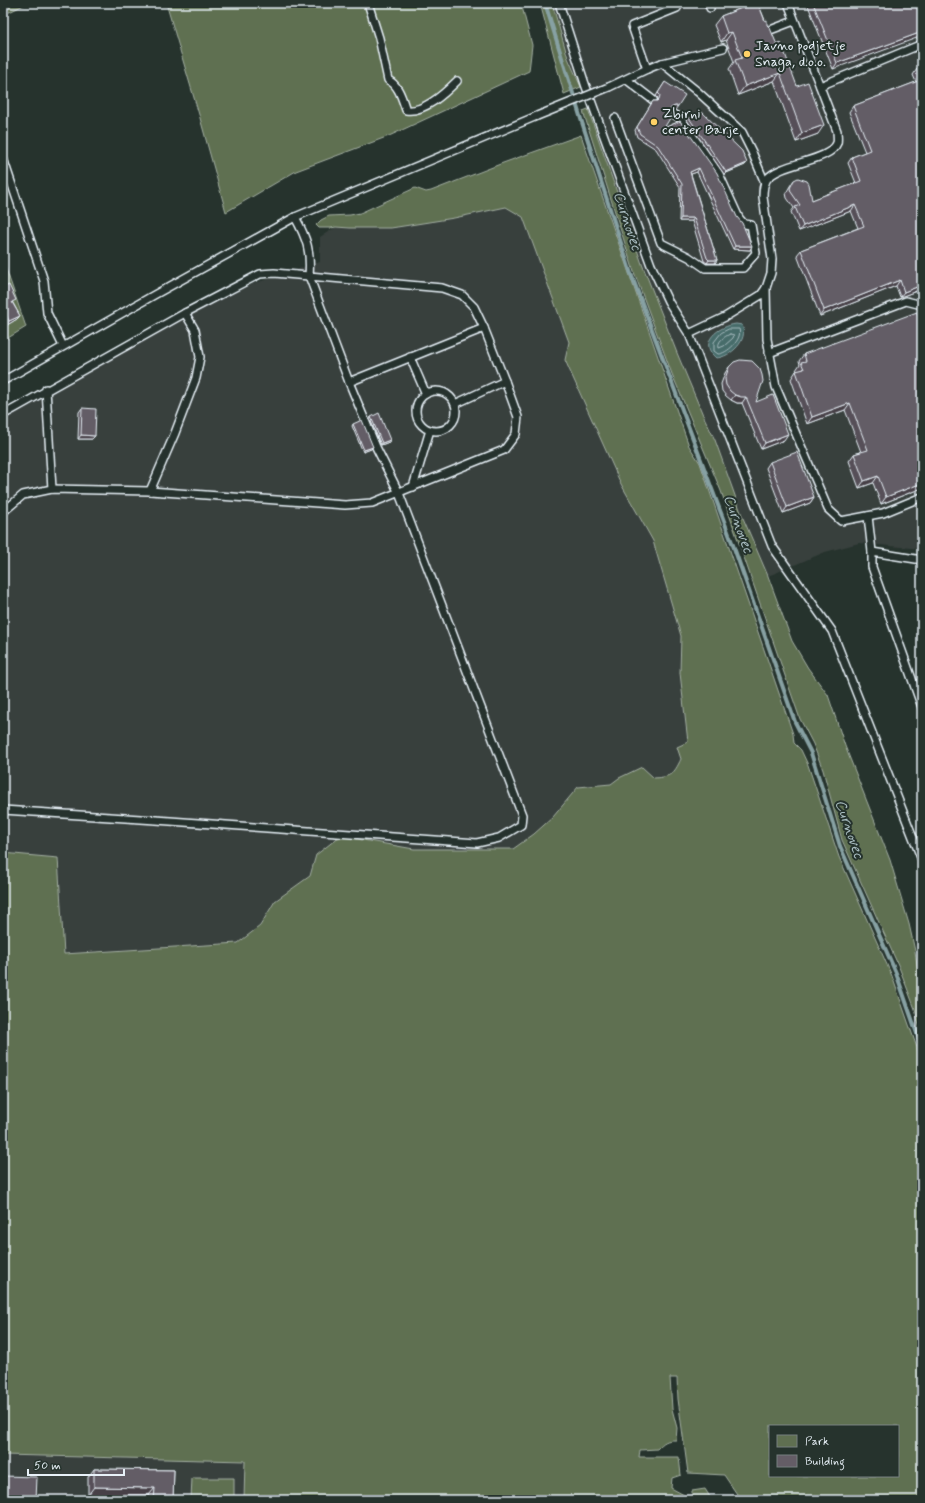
<svg xmlns="http://www.w3.org/2000/svg" width="925" height="1503" font-family="Mynerve,sans-serif">
<style>
.built{fill:#39403e}
.green{fill:#5f6f51;stroke:#a4b0a4;fill-rule:evenodd}
.water{fill:#476c6b;stroke:#87a1a3}
.lines{fill:none;stroke-linecap:round;stroke-linejoin:round}
.shore{stroke:#a8bcc0;stroke-width:1}
.stream{stroke:#87a1a3;stroke-width:4}
.service-casing{stroke:#e8f1f8;stroke-width:10}
.service{stroke:#26332d;stroke-width:7}
.service-bridge-casing{stroke:#e8f1f8;stroke-width:10;stroke-linecap:butt}
.service-bridge{stroke:#26332d;stroke-width:7}
.wall{fill:#565058;stroke:#e8f1f8}
.shaded-wall{fill:#464147;stroke:#e8f1f8}
.building{fill:#645d66;stroke:#e8f1f8}
.poi-dot{fill:#ffd166;stroke:#26332d;stroke-width:1.5}
.labels{text-anchor:middle;dominant-baseline:central;stroke-width:4;stroke-linejoin:round;paint-order:stroke}
.poi-label{font-size:14px;fill:#e8f1f8;stroke:#26332d;text-anchor:start}
.water-label{font-size:15px;font-style:italic;fill:#a8bcc0;stroke:#26332d}
</style>
<rect width="100%" height="100%" fill="#26332d"/>
<filter id="ink" filterUnits="userSpaceOnUse"><feTurbulence type="fractalNoise" baseFrequency=".025" numOctaves="2"/><feDisplacementMap in="SourceGraphic" scale="8" xChannelSelector="R" yChannelSelector="G"/><feConvolveMatrix kernelMatrix="1 2 1 2 8 2 1 2 1" color-interpolation-filters="sRGB"/></filter>
<g filter="url(#ink)">
<g class="built">
<polygon points="552,3 922,3 922,549 859,543 825,552 768,576 743,518 715,440 703,415 677,353 642,264 581,87 568,58"/>
<polygon points="506,207 523,217 569,342 565,360 621,484 653,541 681,636 680,673 688,743 675,772 665,778 619,778 611,784 578,787 553,817 534,834 513,849 414,849 340,836 316,855 310,876 275,901 260,926 238,943 64,954 58,858 3,853 3,420 46,395 177,322 252,284 320,262 320,237 336,227 350,228 391,228 454,218"/>
<polygon points="3,1455 245,1461 244,1500 3,1500"/>
</g>
<g class="green">
<polygon points="3,3 28,3 3,15"/>
<polygon points="166,3 521,3 532,45 529,71 389,136 296,171 226,212 200,118"/>
<polygon points="540,3 552,3 568,58 581,87 564,94"/>
<polygon points="588,109 642,264 677,353 703,415 715,440 743,518 768,576 792,641 808,668 828,695 845,746 890,860 909,924 915,951 922,998 922,1038 915,1009 899,967 842,840 823,770 813,744 800,719 721,491 672,374 634,272 583,111"/>
<path d="M581,135L689,446L700,463L793,734L794,743L801,750L808,765L839,857L892,976L922,1062V1500H741L724,1475L688,1473L678,1399L677,1378H670L672,1409L677,1428L676,1440C666,1440 664,1442 657,1449L640,1450L639,1457H679L681,1475L672,1478L671,1488L684,1495V1500H244L245,1461L3,1455V853L58,858L64,954L238,943L260,926L275,901L310,876L316,855L340,836L414,849H513L534,834L553,817L578,787L611,784L619,778L642,767L654,778C671,777 674,774 681,759L677,747L688,742L680,673L681,636L653,541L621,484L565,360L569,342L523,217L506,207L454,218L391,228H350L336,227L331,228H319L316,225L321,220L329,216L350,215L360,213L415,188L426,192L431,191L503,163ZM770,1426H898V1476H770Z"/>
<polygon points="3,260 26,327 3,341"/>
<polygon points="192,1478 234,1478 234,1500 191,1500"/>
<polygon points="705,1489 712,1500 692,1500 692,1491"/>
</g>
<path class="water" d="M736,324L742,325C749,340 731,357 716,358C697,342 719,326 736,324Z"/>
<g class="lines">
<g class="shore">
<path d="M729,329H739C743,339 727,354 718,354L714,351V342L721,333Z"/>
<path d="M730,334L734,335L733,338L724,346L719,348C717,341 724,337 730,334Z"/>
</g>
<polyline class="stream" points="545,3 580,116 631,274 733,545 795,722 811,753 840,846 896,973 922,1048"/>
<g class="service-casing">
<g id="service">
<path d="M368,3L379,38L388,80C399,85 402,99 406,110C424,113 445,93 457,81"/>
<polyline points="559,3 585,84 651,265 668,301 689,334 772,546 832,631 922,860"/>
<polyline points="708,3 710,8"/>
<polyline points="765,32 794,21"/>
<polyline points="662,63 698,92 742,132 752,152 765,183"/>
<polyline points="647,69 632,26 677,8 675,3"/>
<polyline points="627,80 653,100"/>
<polyline points="820,86 922,44"/>
<polyline points="609,87 647,69 662,63 723,48"/>
<polyline points="615,118 661,243 689,257 705,268 743,268 756,253 751,225 744,224 739,218 719,174 680,118 673,114"/>
<polyline points="3,158 44,281 47,313 63,346"/>
<polyline points="766,288 767,339 776,387 828,509 841,521 883,513 922,497"/>
<path d="M689,334L725,317L761,295L766,288L771,273L772,259L763,197C763,191 763,184 767,179C781,162 830,162 837,143C838,140 837,134 837,131L788,3"/>
<polyline points="769,353 906,301 922,305"/>
<polyline points="410,357 426,394"/>
<polyline points="3,381 154,295 295,217 537,116"/>
<polyline points="349,382 484,328"/>
<polyline points="46,389 52,489"/>
<circle cx="436" cy="411" r="20"/>
<polyline points="455,404 505,381"/>
<polyline points="3,415 185,313 260,274 274,273 309,276 349,382 376,447 399,493 522,815 521,825 499,838 477,843 156,820 3,810"/>
<polyline points="413,487 430,430"/>
<polyline points="150,491 175,433 196,378 200,357 195,330 185,313"/>
<path d="M3,512L23,495L52,489L150,491L345,505L372,503L504,450L516,434L518,417L505,381L484,328L474,307L462,295L442,288L309,276C311,251 307,239 295,217"/>
<polyline points="868,516 872,552 922,560"/>
<polyline points="872,552 872,567 922,707"/>
</g>
</g>
<use href="#service" class="service"/>
<g class="service-bridge-casing">
<polyline id="service-bridge" points="537,116 609,87"/>
</g>
<use href="#service-bridge" class="service-bridge"/>
</g>
<g class="wall">
<polygon points="737,3 758,3 767,25 797,86 818,134 796,142 774,81 738,95 729,69 734,62 726,40 721,42 714,25 721,16 739,9"/>
<polygon points="807,3 922,3 833,69"/>
<polygon points="922,68 922,289 900,297 896,286 820,316 797,255 801,250 858,228 851,211 799,231 791,212 794,208 787,198 786,193 790,186 794,180 812,200 856,183 848,163 852,157 865,152 849,112 853,106 916,82 913,75 917,69"/>
<polygon points="665,82 675,110 673,109 671,110 664,128 680,121 750,250 733,249 697,172 691,174 717,260 715,263 707,263 704,261 692,221 679,221 680,187 656,149 637,137 635,130 653,101 657,101 658,98 656,96"/>
<polygon points="689,118 745,165 724,174 687,120"/>
<polygon points="3,288 13,303 20,316 17,319 7,325 3,316"/>
<polygon points="922,325 922,488 881,504 873,483 859,488 849,461 854,454 861,452 845,410 807,424 791,379 796,371 797,371 796,370 800,364 799,361 804,354"/>
<polygon points="729,367 756,402 784,440 761,449 742,403 737,403 731,400 726,396 722,391 721,384 725,373"/>
<polygon points="82,408 95,436 92,439 78,439 79,412"/>
<polygon points="371,417 389,442 381,445 370,419"/>
<polygon points="353,424 373,447 371,449 363,452 352,426"/>
<polygon points="770,462 814,497 810,503 783,513 766,468"/>
<polygon points="94,1469 174,1470 173,1500 149,1500 149,1495 88,1495 88,1477"/>
<polygon points="3,1476 36,1500 3,1500"/>
</g>
<g class="shaded-wall">
<polygon points="732,32 726,40 721,42 727,33"/>
<polygon points="922,32 922,36 833,69 837,63"/>
<polygon points="780,73 774,81 738,95 745,86"/>
<polygon points="675,106 678,106 675,110 673,109 669,111 671,108"/>
<polygon points="824,125 818,134 796,142 802,133"/>
<polygon points="747,163 745,165 724,174 726,172"/>
<polygon points="699,168 697,172 688,175 690,172"/>
<polygon points="855,205 851,211 799,231 803,226"/>
<polygon points="681,218 694,218 692,221 679,221"/>
<polygon points="735,246 752,246 750,250 733,249"/>
<polygon points="709,260 717,260 715,263 707,263"/>
<polygon points="900,280 896,286 820,316 824,310"/>
<polygon points="922,285 922,289 900,297 904,292"/>
<polygon points="20,316 17,319 7,325 9,321"/>
<polygon points="735,395 746,397 742,403 737,403 731,400"/>
<polygon points="850,403 845,410 807,424 812,417"/>
<polygon points="788,434 784,440 761,449 765,443"/>
<polygon points="81,435 95,436 92,439 78,439"/>
<polygon points="390,440 389,442 381,445 382,443"/>
<polygon points="373,447 371,449 363,452 364,450"/>
<polygon points="878,476 873,483 859,488 864,481"/>
<polygon points="922,483 922,488 881,504 886,497"/>
<polygon points="814,497 810,503 783,513 787,507"/>
<polygon points="94,1487 155,1488 149,1495 88,1495"/>
<polygon points="3,1495 17,1496 14,1500 3,1500"/>
</g>
<g class="building">
<polygon points="746,3 758,3 765,21 767,20 767,25 770,28 777,45 781,43 797,86 808,82 824,125 802,133 780,73 745,86 735,60 742,58 732,32 727,33 721,16 747,6"/>
<polygon points="813,3 922,3 922,32 837,63"/>
<polygon points="922,68 922,285 904,292 900,280 824,310 801,250 864,226 855,205 803,226 795,207 800,205 791,192 790,188 794,180 798,178 807,181 809,184 812,200 861,181 852,157 870,150 853,106 921,80 917,69"/>
<polygon points="665,82 685,95 678,106 675,106 671,108 670,111 672,115 664,128 680,121 717,173 737,217 742,223 752,246 735,246 699,168 690,172 717,260 709,260 707,258 694,218 681,218 682,184 658,146 640,134 637,127 653,101 657,101 659,99 660,95 658,93"/>
<polygon points="702,112 742,151 747,163 726,172 689,118"/>
<polygon points="9,285 16,300 12,302 20,316 9,321 3,308 3,288"/>
<polygon points="917,312 922,325 922,483 886,497 878,476 864,481 854,454 868,450 850,403 812,417 796,371 804,369 801,362 806,361 804,354"/>
<polygon points="740,360 752,361 760,369 762,375 763,381 756,402 773,395 788,434 765,443 746,397 741,397 735,395 730,391 726,385 725,379 729,367 734,362"/>
<polygon points="82,408 96,409 95,436 81,435"/>
<polygon points="379,413 390,440 382,443 371,417"/>
<polygon points="362,420 373,447 364,450 353,424"/>
<polygon points="797,452 814,497 787,507 770,462"/>
<polygon points="94,1469 174,1470 173,1500 154,1500 155,1488 94,1487"/>
<polygon points="3,1476 37,1477 36,1500 17,1500 17,1496 3,1495"/>
</g>
</g>
<g class="poi-dot">
<circle cx="747" cy="54" r="4"/>
<circle cx="654" cy="122" r="4"/>
</g>
<g class="labels">
<g class="poi-label">
<text x="755" y="46">Javno podjetje<tspan x="755" dy="16">Snaga, d.o.o.</tspan></text>
<text x="662" y="114">Zbirni<tspan x="662" dy="16">center Barje</tspan></text>
</g>
<g class="water-label">
<text transform="translate(627 221) rotate(72)">Curnovec</text>
<text transform="translate(738 524) rotate(70)">Curnovec</text>
<text transform="translate(849 829) rotate(71)">Curnovec</text>
</g>
</g>
<rect width="925" height="1503" fill="none" stroke="#26332d" stroke-width="16"/>
<rect x="8" y="8" width="909" height="1487" fill="none" stroke="#e8f1f8" stroke-width="1.5" filter="url(#ink)"/>
<rect x="769" y="1425" width="130" height="52" fill="#26332d" stroke="#747f7e"/>
<rect x="777" y="1435" width="20" height="12" fill="#5f6f51" stroke="#747f7e"/>
<text x="805" y="1445" font-size="12" fill="#e8f1f8">Park</text>
<rect x="777" y="1455" width="20" height="12" fill="#645d66" stroke="#747f7e"/>
<text x="805" y="1465" font-size="12" fill="#e8f1f8">Building</text>
<path d="M28 1469v6h96v-6" fill="none" stroke="#e8f1f8" stroke-width="2"/>
<text x="34" y="1469" font-size="12" fill="#e8f1f8" stroke="#26332d" stroke-width="3" paint-order="stroke">50 m</text>
</svg>
